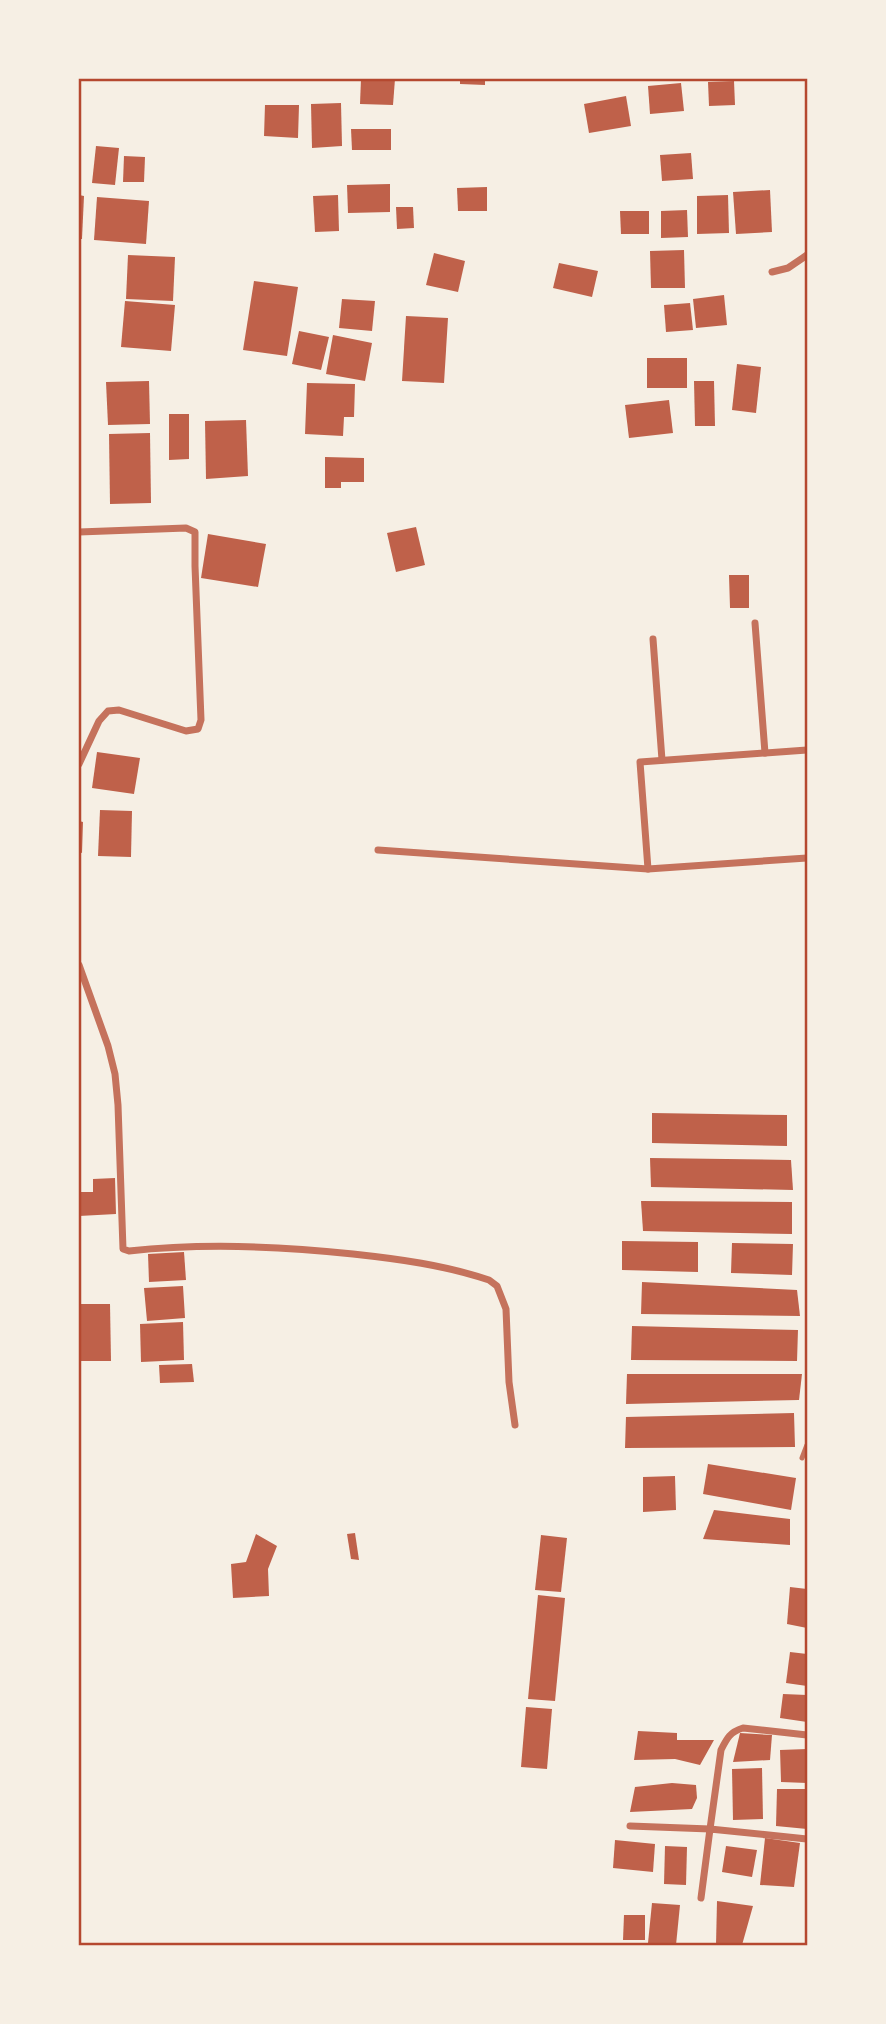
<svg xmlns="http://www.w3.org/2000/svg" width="886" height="2024" font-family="Overpass,sans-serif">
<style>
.building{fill:#bf614a}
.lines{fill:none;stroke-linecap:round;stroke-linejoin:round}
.service{stroke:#c5725c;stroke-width:5}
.minor{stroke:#c5725c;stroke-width:7}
.neatline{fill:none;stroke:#b5482f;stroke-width:2.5}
</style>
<rect width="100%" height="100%" fill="#f6efe4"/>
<g class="building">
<polygon points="361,79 395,79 393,105 360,104"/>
<polygon points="460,79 485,79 485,85 460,84"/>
<polygon points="734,81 735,105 709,106 708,82"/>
<polygon points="681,83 684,111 650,114 648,86"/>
<polygon points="626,96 631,126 589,133 584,104"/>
<polygon points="341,103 342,146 312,148 311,104"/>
<polygon points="265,105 299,105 298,138 264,136"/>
<polygon points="351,129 391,129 391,150 352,150"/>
<polygon points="96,146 119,148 115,185 92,183"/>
<polygon points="691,153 693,179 662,181 660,155"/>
<polygon points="124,156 145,157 144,182 123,182"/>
<polygon points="390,184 390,212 348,213 347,185"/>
<polygon points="487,187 487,211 458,211 457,188"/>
<polygon points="770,190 772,232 736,234 733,192"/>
<polygon points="79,195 84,196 82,239 79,239"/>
<polygon points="338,195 339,231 315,232 313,196"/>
<polygon points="728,195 729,233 697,234 697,196"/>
<polygon points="97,197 149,201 146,244 94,240"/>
<polygon points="396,207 413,207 414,228 397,229"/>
<polygon points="687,210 688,237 661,238 661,211"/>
<polygon points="620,211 649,211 649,234 621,234"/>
<polygon points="684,250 685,288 651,288 650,251"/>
<polygon points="434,253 465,261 458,292 426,285"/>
<polygon points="128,255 175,257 173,301 126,299"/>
<polygon points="559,263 598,271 592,297 553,288"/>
<polygon points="254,281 298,287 287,356 243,350"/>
<polygon points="724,295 727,325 696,328 693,299"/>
<polygon points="342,299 375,301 372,331 339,328"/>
<polygon points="125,301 175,305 171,351 121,347"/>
<polygon points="690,303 693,330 666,332 664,305"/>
<polygon points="406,316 448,318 444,383 402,381"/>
<polygon points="299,331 329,337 321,370 292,364"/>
<polygon points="333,335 372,343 365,381 326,374"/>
<rect x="647" y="358" width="40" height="30"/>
<polygon points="737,364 761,367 756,413 732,410"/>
<polygon points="149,381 150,424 108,425 106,382"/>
<polygon points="694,381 714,381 715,426 695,426"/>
<polygon points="307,383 355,384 354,417 344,417 343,436 305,434"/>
<polygon points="669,400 673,433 629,438 625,405"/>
<polygon points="169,414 189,414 189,459 169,460"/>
<polygon points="246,420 248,476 206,479 205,421"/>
<polygon points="150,433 151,503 110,504 109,434"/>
<polygon points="325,457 364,458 364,482 341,482 341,488 325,488"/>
<polygon points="416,527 425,565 396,572 387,533"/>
<polygon points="208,534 266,544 258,587 201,578"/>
<polygon points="729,575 749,575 749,608 730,608"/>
<polygon points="97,752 140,758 134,794 92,788"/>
<polygon points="100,810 132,811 131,857 98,856"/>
<polygon points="79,821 83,822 82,853 79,852"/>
<polygon points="652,1113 787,1115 787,1146 652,1143"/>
<polygon points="650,1158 791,1160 793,1190 651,1187"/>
<polygon points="115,1178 116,1214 79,1216 79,1192 93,1192 93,1179"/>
<polygon points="641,1201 792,1202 792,1234 643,1231"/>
<polygon points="622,1241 698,1242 698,1272 622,1270"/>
<polygon points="732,1243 793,1244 792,1275 731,1273"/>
<polygon points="184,1252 186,1280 149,1282 148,1254"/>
<polygon points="642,1282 797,1290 800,1316 641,1314"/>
<polygon points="183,1286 185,1318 147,1321 144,1288"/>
<polygon points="79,1304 110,1304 111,1361 80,1361"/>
<polygon points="183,1322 184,1360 141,1362 140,1324"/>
<polygon points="632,1326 798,1330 797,1361 631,1360"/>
<polygon points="192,1364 194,1382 160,1383 159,1365"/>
<polygon points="627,1374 802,1374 799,1400 626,1404"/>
<polygon points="794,1413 795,1447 625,1448 626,1417"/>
<polygon points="708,1464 796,1478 791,1510 703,1494"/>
<polygon points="675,1476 676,1510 643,1512 643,1477"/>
<polygon points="714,1510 790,1519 790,1545 703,1539"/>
<polygon points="355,1533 359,1560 351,1559 347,1534"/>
<polygon points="256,1534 277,1546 268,1569 269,1596 233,1598 231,1564 246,1562"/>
<polygon points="541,1535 567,1538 561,1592 535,1590"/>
<polygon points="790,1587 807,1589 807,1628 787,1624"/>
<polygon points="538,1595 565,1598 555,1701 528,1699"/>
<polygon points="790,1652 807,1654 807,1686 786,1683"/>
<polygon points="783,1694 807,1695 807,1722 780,1718"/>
<polygon points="526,1707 552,1709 547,1769 521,1767"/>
<polygon points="638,1731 677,1733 677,1740 714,1740 700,1765 675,1759 634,1760"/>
<polygon points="740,1733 772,1735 770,1760 733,1762"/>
<polygon points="807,1749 807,1783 781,1782 780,1750"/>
<polygon points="762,1768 763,1819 733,1820 732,1769"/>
<polygon points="672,1783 696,1785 697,1798 692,1809 630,1812 635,1787"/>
<polygon points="777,1789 807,1789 807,1829 776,1826"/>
<polygon points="765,1838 800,1843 794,1887 760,1885"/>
<polygon points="615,1840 655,1844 653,1872 613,1868"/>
<polygon points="665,1846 687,1847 686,1885 664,1884"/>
<polygon points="726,1846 757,1850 752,1877 722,1872"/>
<polygon points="717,1901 753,1906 742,1945 716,1945"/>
<polygon points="652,1903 680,1905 676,1945 648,1943"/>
<polygon points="624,1915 645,1915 645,1940 623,1940"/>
</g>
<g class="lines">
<polyline class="service" points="802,1458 807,1445"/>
<g class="minor">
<polyline points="772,272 788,268 807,255"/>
<polyline points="79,532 186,528 195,532 195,566 201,720 198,729 186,731 119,710 108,711 99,721 79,764"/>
<polyline points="755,623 765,753"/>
<polyline points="653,639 662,760"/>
<polyline points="378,850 648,869 807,858"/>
<polyline points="648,869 640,762 807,750"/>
<path d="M79,965L108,1046L115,1074L118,1105L123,1249L129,1251C203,1243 279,1246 353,1254C399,1259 444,1265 489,1280L497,1286L506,1309L509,1382L515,1425"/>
<path d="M630,1826L710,1829L721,1750C727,1738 730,1732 743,1728L807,1735"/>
<polyline points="701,1898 710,1829 807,1839"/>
</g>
</g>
<rect width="886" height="2024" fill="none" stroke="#f6efe4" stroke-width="161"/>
<rect x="80" y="80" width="726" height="1864" class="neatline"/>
</svg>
